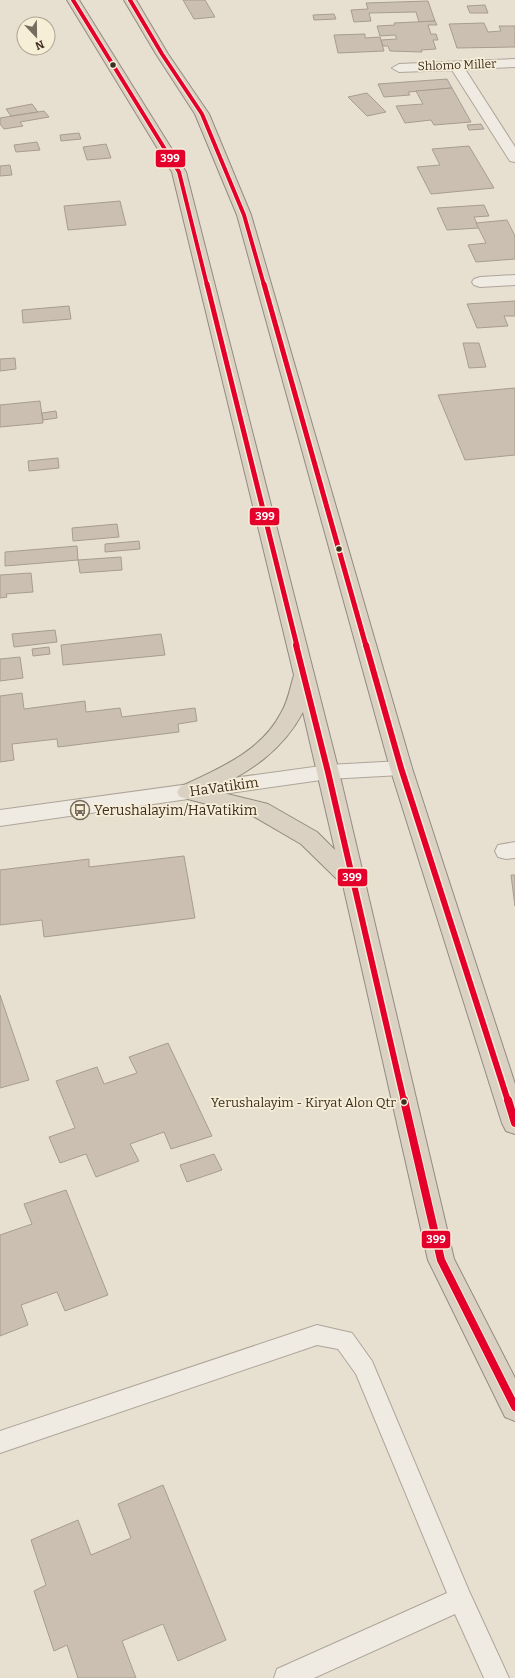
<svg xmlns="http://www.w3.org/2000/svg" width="515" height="1678" font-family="Bitter,serif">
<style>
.building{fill:#cbbfb2;stroke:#a89c90}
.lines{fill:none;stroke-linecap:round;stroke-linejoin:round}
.lane-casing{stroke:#ada599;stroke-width:2}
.street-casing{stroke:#ada599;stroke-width:2}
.highway-casing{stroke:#928b80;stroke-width:2}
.lane{fill:#efebe3;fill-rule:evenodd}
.street{fill:#efebe3;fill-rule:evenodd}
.highway{fill:#dad1c2;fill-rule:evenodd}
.bus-1-far3-casing{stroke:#f7eed8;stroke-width:6}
.bus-1-far2-casing{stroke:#f7eed8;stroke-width:8}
.bus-1-far1-casing{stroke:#f7eed8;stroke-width:9}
.bus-1-casing{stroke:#f7eed8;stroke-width:10}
.bus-1-far3{stroke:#e4002b;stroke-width:4}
.bus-1-far2{stroke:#e4002b;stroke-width:5}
.bus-1-far1{stroke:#e4002b;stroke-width:6}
.bus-1{stroke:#e4002b;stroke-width:8}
.bus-dot{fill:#3d2e20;stroke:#f7eed8;stroke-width:1.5}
.labels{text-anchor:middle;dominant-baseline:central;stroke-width:3.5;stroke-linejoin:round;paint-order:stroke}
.far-street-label{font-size:12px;fill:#3d2e20;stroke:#f7eed8}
.bus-label{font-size:13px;fill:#3d2e20;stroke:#f7eed8;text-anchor:end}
.street-label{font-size:14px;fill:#3d2e20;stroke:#f7eed8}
.poi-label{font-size:14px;fill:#3d2e20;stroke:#f7eed8;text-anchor:start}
.line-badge{stroke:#f7eed8;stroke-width:1.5}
.badge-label{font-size:11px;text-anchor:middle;font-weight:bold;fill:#fff}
</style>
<rect width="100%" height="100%" fill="#e7e0d1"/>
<g class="building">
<polygon points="183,0 205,0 215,17 194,19"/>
<polygon points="428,1 435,21 419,22 416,12 369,13 371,21 354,22 351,10 368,9 366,3"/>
<polygon points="485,5 488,13 470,13 467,6"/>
<polygon points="334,14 336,19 314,20 313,15"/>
<polygon points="435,21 437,25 428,25 431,34 436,34 438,40 433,40 436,49 421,50 422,52 390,51 388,46 383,46 381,40 397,39 395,35 380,36 377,26 395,25 394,23"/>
<polygon points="484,23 488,32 501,31 499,26 515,26 515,47 457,48 449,24"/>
<polygon points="365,34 365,38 380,37 384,51 338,53 334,35"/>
<polygon points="447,79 452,88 408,92 410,95 384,97 378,84"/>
<polygon points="452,88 471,122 434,125 431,120 405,123 396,106 423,104 416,91"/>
<polygon points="367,93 386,112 367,116 348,97"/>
<polygon points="32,104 38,112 11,116 6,109"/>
<polygon points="44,111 49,117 20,122 23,126 4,129 0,124 0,118"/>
<polygon points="481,124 484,129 469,130 467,125"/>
<polygon points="79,133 81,139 61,141 60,135"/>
<polygon points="37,142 40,150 16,152 14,145"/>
<polygon points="106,144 111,158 87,160 83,147"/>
<polygon points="469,146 494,188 431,194 417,167 440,165 432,149"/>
<polygon points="10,165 12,175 0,176 0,166"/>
<polygon points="120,201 126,225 68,230 64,206"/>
<polygon points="484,205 489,216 474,217 479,228 447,230 437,208"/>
<polygon points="507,220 515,236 515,259 476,262 468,245 486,243 476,223"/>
<polygon points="515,301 515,316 504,316 508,326 477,328 467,304"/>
<polygon points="69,306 71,319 23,323 22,310"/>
<polygon points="463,343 479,343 486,367 469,368"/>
<polygon points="15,358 16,369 0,371 0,359"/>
<polygon points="515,388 515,455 465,460 438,395"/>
<polygon points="40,401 43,423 0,427 0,405"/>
<polygon points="56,411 57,418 43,420 42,413"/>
<polygon points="58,458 59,468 29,471 28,461"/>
<polygon points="117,524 119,537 73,541 72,528"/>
<polygon points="139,541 140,549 105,552 105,544"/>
<polygon points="77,546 78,560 5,566 5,552"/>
<polygon points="121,557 122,570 80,573 78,560"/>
<polygon points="31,573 33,592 6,594 7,597 0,598 0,575"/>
<polygon points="55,630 57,642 14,647 12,634"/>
<polygon points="161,634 165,655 63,665 61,645"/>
<polygon points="49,647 50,654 33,656 32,649"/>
<polygon points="20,657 23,678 0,681 0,659"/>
<polygon points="22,693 24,709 85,701 86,712 120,708 122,717 195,708 197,721 178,724 179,732 58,747 57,739 12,744 14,760 0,762 0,696"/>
<polygon points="184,856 195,918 44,937 42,920 0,925 0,870 89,859 89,867"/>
<polygon points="511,875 515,875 515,906"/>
<polygon points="0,995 29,1080 0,1088"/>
<polygon points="168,1043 212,1136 171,1149 164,1132 130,1144 139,1161 96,1177 86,1154 60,1163 49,1137 75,1128 56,1081 97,1067 104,1084 137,1073 129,1057"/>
<polygon points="214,1154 222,1170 187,1182 180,1165"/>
<polygon points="66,1190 108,1295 65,1311 57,1292 21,1305 28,1325 0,1336 0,1235 32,1224 24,1204"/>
<polygon points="163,1485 226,1640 178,1661 163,1624 122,1641 136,1678 78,1678 67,1645 54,1651 34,1591 46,1585 31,1540 78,1520 91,1555 131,1538 118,1504"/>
</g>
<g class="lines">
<g class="lane-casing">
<polygon id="lane" points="317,1325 352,1333 372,1361 469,1591 509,1678 484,1678 455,1614 314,1678 274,1678 277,1669 447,1593 356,1374 338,1349 317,1345 0,1453 0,1431"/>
</g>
<g class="street-casing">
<g id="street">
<polygon points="515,59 515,67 465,69 515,147 515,162 510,161 508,158 452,70 399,72 392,68 399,64"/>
<polygon points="515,275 515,285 480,287 474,285 472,282 474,279 480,277"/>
<polygon points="401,761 408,763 412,768 408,773 401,775 328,779 0,826 0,810 328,765"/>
<polygon points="515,842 515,858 506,859 498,857 495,851 498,845"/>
</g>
</g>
<g class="highway-casing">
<g id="highway">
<path d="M67,0H79L186,172L339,772L454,1259L515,1378V1421L505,1417L428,1260L343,885L301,844L253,816L180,797L177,792L180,787C218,769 261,752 281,713C288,702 290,688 294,675L172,172ZM303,712L335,850L317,832L268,804L211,790C250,772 282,751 303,712Z"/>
<polygon points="124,0 136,0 168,54 209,114 251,215 412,768 515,1084 515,1134 506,1131 502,1123 390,768 237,215 195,114 156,54"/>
</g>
</g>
<use href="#lane" class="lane"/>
<use href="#street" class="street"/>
<use href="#highway" class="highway"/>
<g class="bus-1-far3-casing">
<g id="bus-1-far3">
<polyline points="73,0 179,172 207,285"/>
<polyline points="130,0 162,54 202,114 244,215 264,285"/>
</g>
</g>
<g class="bus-1-far2-casing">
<g id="bus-1-far2">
<polyline points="207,284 297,646"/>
<polyline points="264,284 366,646"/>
</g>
</g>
<g class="bus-1-far1-casing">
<g id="bus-1-far1">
<polyline points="296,645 328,772 404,1101"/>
<polyline points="366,645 401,768 508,1101"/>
</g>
</g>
<g class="bus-1-casing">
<g id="bus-1">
<polyline points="404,1100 441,1260 515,1407"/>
<polyline points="508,1100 515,1123"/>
</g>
</g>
<use href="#bus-1-far3" class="bus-1-far3"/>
<use href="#bus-1-far2" class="bus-1-far2"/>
<use href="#bus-1-far1" class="bus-1-far1"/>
<use href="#bus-1" class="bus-1"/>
</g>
<defs>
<g id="bus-ring" transform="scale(1)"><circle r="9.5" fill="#f7eed8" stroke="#786c5e" stroke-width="1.5"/><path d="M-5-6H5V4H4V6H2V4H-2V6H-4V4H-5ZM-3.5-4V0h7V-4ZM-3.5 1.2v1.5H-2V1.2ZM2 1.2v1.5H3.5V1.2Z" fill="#786c5e"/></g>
</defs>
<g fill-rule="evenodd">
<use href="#bus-ring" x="80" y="810"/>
</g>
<g class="bus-dot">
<circle cx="113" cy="65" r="3.5"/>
<circle cx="339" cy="549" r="3.5"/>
<circle cx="404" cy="1102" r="3.5"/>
</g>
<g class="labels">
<g class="far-street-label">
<text transform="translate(457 65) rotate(-2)">Shlomo Miller</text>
</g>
<g class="bus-label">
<text x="396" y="1102">Yerushalayim - Kiryat Alon Qtr</text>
</g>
<g class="street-label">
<text transform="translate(224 787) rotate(-8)">HaVatikim</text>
</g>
<g class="poi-label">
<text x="94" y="810">Yerushalayim/HaVatikim</text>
</g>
</g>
<g class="line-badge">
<rect x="155" y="149" width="31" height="19" rx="4" fill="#e4002b"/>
<rect x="249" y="507" width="31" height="19" rx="4" fill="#e4002b"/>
<rect x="337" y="868" width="31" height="19" rx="4" fill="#e4002b"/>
<rect x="421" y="1230" width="30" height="19" rx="4" fill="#e4002b"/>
</g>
<g class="badge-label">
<text x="170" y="162">399</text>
<text x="265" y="520">399</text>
<text x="352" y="881">399</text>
<text x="436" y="1243">399</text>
</g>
<g transform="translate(36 36) rotate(158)"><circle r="19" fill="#f7eed8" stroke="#ada18e"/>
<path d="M0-3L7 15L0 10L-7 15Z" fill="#786c5e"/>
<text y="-6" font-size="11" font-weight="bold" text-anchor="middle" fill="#3d2e20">N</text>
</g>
</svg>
